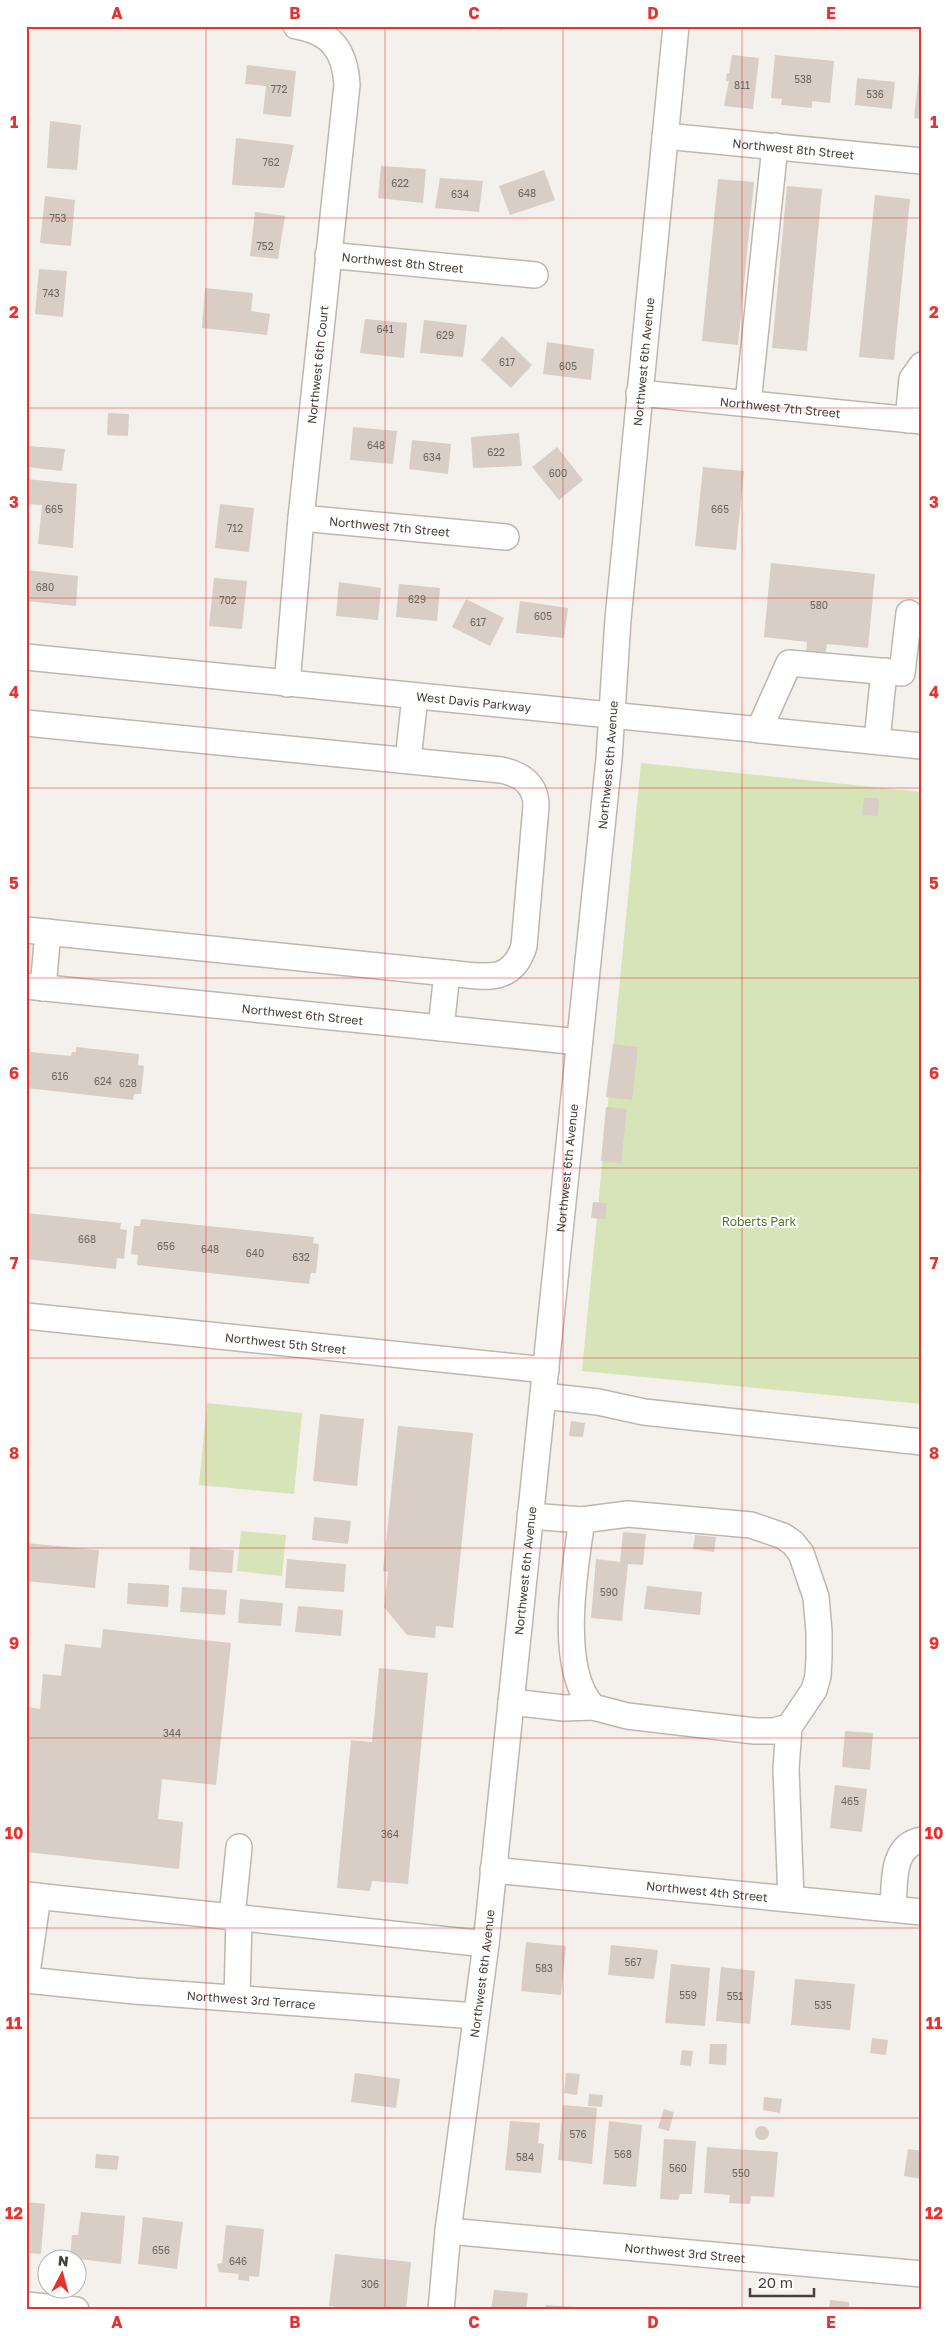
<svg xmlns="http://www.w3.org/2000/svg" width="948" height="2336" font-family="'Golos Text',sans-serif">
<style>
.green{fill:#d6e4b8}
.building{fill:#d8cec5}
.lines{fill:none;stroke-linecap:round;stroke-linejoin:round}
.minor-casing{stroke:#bfb7af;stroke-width:28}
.minor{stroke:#fff;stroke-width:25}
.grid{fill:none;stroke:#e73330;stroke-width:1;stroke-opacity:0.55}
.labels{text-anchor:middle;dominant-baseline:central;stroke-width:4;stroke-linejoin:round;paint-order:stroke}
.number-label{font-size:10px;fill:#6c645d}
.street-label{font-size:12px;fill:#48403a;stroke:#fff}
.park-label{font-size:12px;fill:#547531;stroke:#fff}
.neatline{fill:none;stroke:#e73330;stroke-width:2}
.grid-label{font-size:16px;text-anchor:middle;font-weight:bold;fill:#e73330}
</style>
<rect width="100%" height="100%" fill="#f4f0eb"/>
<g class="green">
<polygon points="641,763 922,792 922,1404 582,1371"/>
<polygon points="207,1403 302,1413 294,1494 199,1485"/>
<polygon points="241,1531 286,1535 282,1576 237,1571"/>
</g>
<g class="building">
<polygon points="498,26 510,26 500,31"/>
<polygon points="732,55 759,58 753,109 724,106 729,81 726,81 727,73 729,73"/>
<polygon points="775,55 834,61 830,103 812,101 812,108 781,105 782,99 771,98"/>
<polygon points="247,65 296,71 291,117 263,114 266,86 245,84"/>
<polygon points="919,73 922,74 922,119 914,118"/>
<polygon points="857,78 895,82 892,109 855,105"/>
<polygon points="50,121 81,125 77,170 47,168"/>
<polygon points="236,138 294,145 284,188 232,185"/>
<polygon points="381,166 426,169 423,203 378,198"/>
<polygon points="544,170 555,200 510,215 499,186"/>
<polygon points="440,178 483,181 479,212 435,208"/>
<polygon points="718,179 754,182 738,345 702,341"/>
<polygon points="787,186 822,189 807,351 772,348"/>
<polygon points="875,195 910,199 894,360 859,357"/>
<polygon points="45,196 75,200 71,246 40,243"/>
<polygon points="255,212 285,216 278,259 250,256"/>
<polygon points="39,269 67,271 63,317 35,314"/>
<polygon points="205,288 253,293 251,311 270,314 267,335 202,328"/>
<polygon points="365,319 407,323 404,358 360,353"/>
<polygon points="424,320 467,325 463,357 420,353"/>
<polygon points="502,336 532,365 511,388 481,360"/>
<polygon points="547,342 594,349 591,380 543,374"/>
<polygon points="108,413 129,414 128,436 107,435"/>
<polygon points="353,427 397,431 393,464 350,460"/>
<polygon points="519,433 522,466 473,468 471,437"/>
<polygon points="412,440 451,444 448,474 409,469"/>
<polygon points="29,446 65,449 62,471 27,467"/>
<polygon points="557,447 583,480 559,500 532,467"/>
<polygon points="703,467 744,471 736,550 695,546"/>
<polygon points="26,479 77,484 73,548 38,544 42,505 26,504"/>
<polygon points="220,504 254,508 249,552 215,548"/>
<polygon points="771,563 875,574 868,648 827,644 825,657 806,655 807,642 764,637"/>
<polygon points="26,570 78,576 76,606 26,601"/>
<polygon points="214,578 247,581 242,629 209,626"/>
<polygon points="339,582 381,588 378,620 336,616"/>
<polygon points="399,584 440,588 437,621 396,617"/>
<polygon points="466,599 504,618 490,646 452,627"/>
<polygon points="520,601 568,608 564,638 516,633"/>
<polygon points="864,798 879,798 878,816 862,815"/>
<polygon points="613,1044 638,1047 632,1100 606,1097"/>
<polygon points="76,1047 139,1054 138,1065 144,1066 141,1094 134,1094 133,1100 26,1088 26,1048 30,1049 30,1052 71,1056 72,1052 76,1052"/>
<polygon points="606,1107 627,1109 621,1163 601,1161"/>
<polygon points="593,1202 607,1203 605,1219 591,1218"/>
<polygon points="26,1213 121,1223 120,1229 127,1230 124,1259 117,1258 116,1269 26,1259"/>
<polygon points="141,1219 314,1237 313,1243 319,1244 316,1273 311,1273 309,1284 137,1265 138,1255 131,1254 134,1226 140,1226"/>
<polygon points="320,1414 364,1419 357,1486 313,1481"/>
<polygon points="571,1421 585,1423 583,1437 569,1436"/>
<polygon points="398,1426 473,1433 453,1628 436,1626 435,1638 407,1635 384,1607 388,1572 383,1571"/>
<polygon points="314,1517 351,1521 348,1544 312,1540"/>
<polygon points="623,1532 646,1534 643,1565 628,1564 622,1621 591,1618 596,1559 620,1562"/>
<polygon points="695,1535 716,1537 714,1552 693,1549"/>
<polygon points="26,1543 99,1550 95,1588 26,1581"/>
<polygon points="190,1547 234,1550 232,1573 189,1570"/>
<polygon points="287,1559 346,1564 344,1592 285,1588"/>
<polygon points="128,1583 169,1585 168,1607 127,1604"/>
<polygon points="647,1586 702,1592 700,1615 644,1609"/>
<polygon points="182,1587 227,1590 225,1615 180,1612"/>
<polygon points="240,1599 283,1603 281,1626 238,1623"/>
<polygon points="298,1606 343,1610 341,1636 295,1632"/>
<polygon points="103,1629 231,1643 216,1785 162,1779 158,1819 183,1822 179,1869 26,1852 26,1729 28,1707 40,1709 43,1674 61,1676 65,1644 101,1648"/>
<polygon points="379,1668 428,1673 408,1884 372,1881 370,1891 337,1888 351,1740 372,1742"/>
<polygon points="845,1731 873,1733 870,1770 842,1767"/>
<polygon points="835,1785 867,1789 862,1832 830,1828"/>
<polygon points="526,1942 566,1946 561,1995 521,1991"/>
<polygon points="611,1945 658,1950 654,1979 608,1975"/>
<polygon points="671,1964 710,1968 705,2026 665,2023"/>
<polygon points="721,1967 755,1971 750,2024 716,2021"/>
<polygon points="795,1979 855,1984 850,2030 791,2025"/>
<polygon points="872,2038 888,2040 886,2055 870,2053"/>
<polygon points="710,2044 727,2044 726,2065 709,2064"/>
<polygon points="682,2050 693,2051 691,2066 680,2065"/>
<polygon points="355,2073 400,2079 396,2108 351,2102"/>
<polygon points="566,2073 580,2074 577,2095 564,2093"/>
<polygon points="589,2094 603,2095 602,2107 588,2106"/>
<polygon points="764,2097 782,2099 780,2113 763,2110"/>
<polygon points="563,2105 597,2108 592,2164 558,2160"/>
<polygon points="664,2109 674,2112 669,2131 658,2128"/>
<polygon points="510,2121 540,2123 538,2143 544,2144 541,2173 505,2170"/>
<polygon points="609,2121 642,2125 636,2187 603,2184"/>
<circle cx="762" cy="2133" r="7"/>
<polygon points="664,2139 696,2141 692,2194 680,2194 678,2200 660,2199"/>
<polygon points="707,2147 778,2152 774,2197 751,2196 750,2204 729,2203 730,2195 704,2193"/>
<polygon points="908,2149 922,2151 922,2179 904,2176"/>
<polygon points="96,2154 119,2156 117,2170 95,2168"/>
<polygon points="26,2202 45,2204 41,2254 26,2253"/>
<polygon points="81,2212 125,2216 121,2264 70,2258 72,2235 78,2235"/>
<polygon points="143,2217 183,2222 177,2269 138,2264"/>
<polygon points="226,2225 264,2229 259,2277 249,2276 249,2281 238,2280 239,2274 219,2272 217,2264 222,2263"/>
<polygon points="335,2254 411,2262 406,2310 369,2310 329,2306"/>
<polygon points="494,2290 528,2293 526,2310 491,2310"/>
<polygon points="830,2300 849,2302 849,2310 829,2310"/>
<polygon points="546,2305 574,2307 574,2310 545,2310"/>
</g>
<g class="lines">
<g class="minor-casing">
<g id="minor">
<path id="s1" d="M665,136L922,161"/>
<path id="s2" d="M328,255L535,275"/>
<path id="s3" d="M639,393L922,421"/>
<polyline points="748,403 775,146"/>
<polyline points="908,420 912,379 922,365"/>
<path id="s4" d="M301,518L506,537"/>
<path id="s5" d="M26,657L922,746"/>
<path id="s6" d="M287,684L301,518L347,85C345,50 331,32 296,26"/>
<path d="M26,723L501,770C521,774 536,784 536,806L524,946C512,986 481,976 447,973L26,930"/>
<polyline points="759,730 789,663 902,673 909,613"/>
<polyline points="877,741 884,671"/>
<polyline points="408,760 415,696"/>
<path id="s7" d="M26,986L579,1042"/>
<polyline points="43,988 48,932"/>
<polyline points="441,1028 447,973"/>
<path id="s8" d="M26,1316L546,1370"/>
<polyline points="543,1396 598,1402 644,1412 922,1442"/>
<polyline points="530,1516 582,1520 628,1514 751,1525 783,1536 793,1543 801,1553 816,1597 819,1632 819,1657 818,1676 814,1690 789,1727 786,1769 791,1899"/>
<path d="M582,1520C575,1568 557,1668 593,1707L627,1716L755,1731H773L789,1727"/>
<polyline points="511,1702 564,1708 593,1707"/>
<path id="s9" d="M493,1870L922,1912"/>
<polyline points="26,1895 486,1944"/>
<path d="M893,1909C895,1885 890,1845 922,1840"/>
<polyline points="232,1917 239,1847"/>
<path id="s10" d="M26,1980L135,1991L476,2016"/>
<polyline points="26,1980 38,1896"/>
<polyline points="237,1998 239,1917"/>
<path id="s11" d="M448,2231L922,2274"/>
<polyline points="26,2305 76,2310"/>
<path id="s12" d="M441,2310L448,2231L486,1944L609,759L618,619L676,26"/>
</g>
</g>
<use href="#minor" class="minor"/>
</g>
<path class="grid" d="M206,26V2310M385,26V2310M563,26V2310M742,26V2310M26,218H922M26,408H922M26,598H922M26,788H922M26,978H922M26,1168H922M26,1358H922M26,1548H922M26,1738H922M26,1928H922M26,2118H922"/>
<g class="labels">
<g class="number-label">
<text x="803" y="79">538</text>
<text x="742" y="85">811</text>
<text x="279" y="89">772</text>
<text x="875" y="94">536</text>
<text x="271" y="162">762</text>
<text x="400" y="183">622</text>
<text x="527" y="193">648</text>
<text x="460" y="194">634</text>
<text x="58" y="218">753</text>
<text x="265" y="246">752</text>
<text x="51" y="293">743</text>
<text x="385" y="329">641</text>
<text x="445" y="335">629</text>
<text x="507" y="362">617</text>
<text x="568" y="366">605</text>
<text x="376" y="445">648</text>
<text x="496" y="452">622</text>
<text x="432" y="457">634</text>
<text x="558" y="473">600</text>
<text x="54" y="509">665</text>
<text x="720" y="509">665</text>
<text x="235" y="528">712</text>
<text x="45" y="587">680</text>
<text x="417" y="599">629</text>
<text x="228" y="600">702</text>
<text x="819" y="605">580</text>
<text x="543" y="616">605</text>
<text x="478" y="622">617</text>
<text x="60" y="1076">616</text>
<text x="103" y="1081">624</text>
<text x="128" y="1083">628</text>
<text x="87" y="1239">668</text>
<text x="166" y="1246">656</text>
<text x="210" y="1249">648</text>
<text x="255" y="1253">640</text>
<text x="301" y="1257">632</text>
<text x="609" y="1592">590</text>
<text x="172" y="1733">344</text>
<text x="850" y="1801">465</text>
<text x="390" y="1834">364</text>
<text x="633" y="1962">567</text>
<text x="544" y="1968">583</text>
<text x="688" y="1995">559</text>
<text x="735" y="1996">551</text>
<text x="823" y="2005">535</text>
<text x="578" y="2134">576</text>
<text x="623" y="2154">568</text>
<text x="525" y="2157">584</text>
<text x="678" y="2168">560</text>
<text x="741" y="2173">550</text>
<text x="161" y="2250">656</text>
<text x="238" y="2261">646</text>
<text x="370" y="2284">306</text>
</g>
<g class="street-label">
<text stroke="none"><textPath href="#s1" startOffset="129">Northwest 8th Street</textPath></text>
<text stroke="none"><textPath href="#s2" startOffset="75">Northwest 8th Street</textPath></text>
<text stroke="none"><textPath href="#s12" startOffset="1959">Northwest 6th Avenue</textPath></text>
<text stroke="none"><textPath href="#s6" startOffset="321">Northwest 6th Court</textPath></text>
<text stroke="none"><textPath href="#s3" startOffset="142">Northwest 7th Street</textPath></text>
<text stroke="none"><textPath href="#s4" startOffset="89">Northwest 7th Street</textPath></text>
<text stroke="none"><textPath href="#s5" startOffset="450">West Davis Parkway</textPath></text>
<text stroke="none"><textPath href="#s12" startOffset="1554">Northwest 6th Avenue</textPath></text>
<text stroke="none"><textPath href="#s7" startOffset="278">Northwest 6th Street</textPath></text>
<text stroke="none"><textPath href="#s12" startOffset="1149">Northwest 6th Avenue</textPath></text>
<text stroke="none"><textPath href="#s8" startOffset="261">Northwest 5th Street</textPath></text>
<text stroke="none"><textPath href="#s12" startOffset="744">Northwest 6th Avenue</textPath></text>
<text stroke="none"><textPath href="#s9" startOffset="215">Northwest 4th Street</textPath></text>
<text stroke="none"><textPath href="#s12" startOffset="339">Northwest 6th Avenue</textPath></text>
<text stroke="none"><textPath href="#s10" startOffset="226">Northwest 3rd Terrace</textPath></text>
<text stroke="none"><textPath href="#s11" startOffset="238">Northwest 3rd Street</textPath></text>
</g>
<g class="park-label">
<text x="759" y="1221">Roberts Park</text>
</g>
</g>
<rect width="948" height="2336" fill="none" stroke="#ffffff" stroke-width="55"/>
<g transform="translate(62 2274) rotate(6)"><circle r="24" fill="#ffffff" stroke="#b6b3b0"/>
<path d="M0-4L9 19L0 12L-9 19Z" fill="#e73330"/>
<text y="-8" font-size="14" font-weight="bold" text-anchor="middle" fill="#48403a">N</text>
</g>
<path d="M750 2288v8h64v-8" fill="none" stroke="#48403a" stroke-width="2.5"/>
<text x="758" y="2288" font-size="15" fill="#48403a" stroke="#ffffff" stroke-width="4" paint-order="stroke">20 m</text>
<rect x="28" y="28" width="892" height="2280" class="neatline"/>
<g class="grid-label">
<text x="117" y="19">A</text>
<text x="295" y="19">B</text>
<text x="474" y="19">C</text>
<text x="653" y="19">D</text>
<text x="831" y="19">E</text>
<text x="14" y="128">1</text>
<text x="934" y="128">1</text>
<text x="14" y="318">2</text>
<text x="934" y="318">2</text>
<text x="14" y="508">3</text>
<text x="934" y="508">3</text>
<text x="14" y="698">4</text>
<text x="934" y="698">4</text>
<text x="14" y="889">5</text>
<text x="934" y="889">5</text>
<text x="14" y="1079">6</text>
<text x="934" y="1079">6</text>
<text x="14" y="1269">7</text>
<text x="934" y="1269">7</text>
<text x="14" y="1459">8</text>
<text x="934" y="1459">8</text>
<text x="14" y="1649">9</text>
<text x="934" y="1649">9</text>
<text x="14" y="1839">10</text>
<text x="934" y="1839">10</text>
<text x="14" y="2029">11</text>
<text x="934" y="2029">11</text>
<text x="14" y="2219">12</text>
<text x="934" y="2219">12</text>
<text x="117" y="2328">A</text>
<text x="295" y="2328">B</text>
<text x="474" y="2328">C</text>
<text x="653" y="2328">D</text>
<text x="831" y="2328">E</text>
</g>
</svg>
